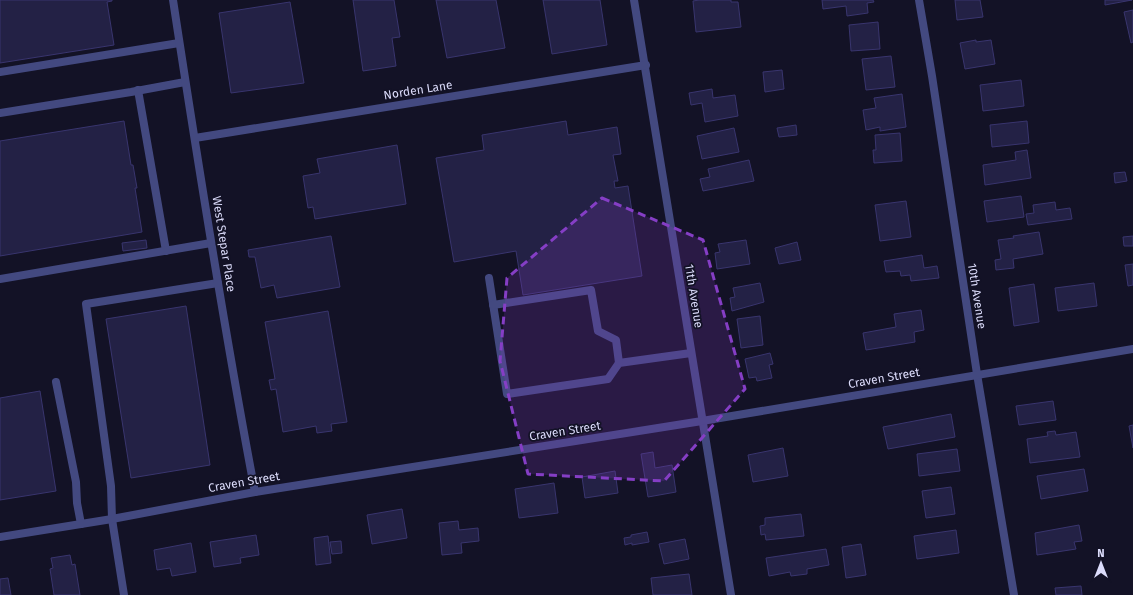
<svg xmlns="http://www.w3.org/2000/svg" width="1133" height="595" font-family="'Fira Sans',sans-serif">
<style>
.building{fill:#232145;stroke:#39356e}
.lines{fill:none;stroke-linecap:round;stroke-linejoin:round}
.service{stroke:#434980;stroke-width:8}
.minor{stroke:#434980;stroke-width:8}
.marked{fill:#853ec5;fill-opacity:0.2;stroke:#853ec5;stroke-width:3;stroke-dasharray:8 5;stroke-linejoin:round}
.labels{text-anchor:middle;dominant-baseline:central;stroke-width:3.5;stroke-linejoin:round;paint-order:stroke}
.street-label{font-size:12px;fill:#dcdcfb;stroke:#131226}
</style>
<rect width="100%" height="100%" fill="#131226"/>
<g class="building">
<polygon points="0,0 112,0 112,1 107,2 114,45 0,63"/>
<polygon points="353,0 394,0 400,37 392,38 396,66 363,71"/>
<polygon points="436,0 496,0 505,48 447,58"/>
<polygon points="543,0 600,0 607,45 552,54"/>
<polygon points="699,0 731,0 731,2 738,2 741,27 696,32 693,1"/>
<polygon points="822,0 873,0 874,2 867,3 868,13 847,16 846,6 823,9"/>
<polygon points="955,0 980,0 983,17 957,20"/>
<polygon points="1105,0 1132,0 1105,5"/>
<polygon points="290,2 304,83 231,93 219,13"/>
<polygon points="1133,10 1133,42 1131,43 1124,12"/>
<polygon points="878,22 880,49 851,51 849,25"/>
<polygon points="976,40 976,42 991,40 995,64 965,69 960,43"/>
<polygon points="891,56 895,87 866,90 862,59"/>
<polygon points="782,70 784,89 765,92 763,72"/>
<polygon points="1021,80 1024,106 983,111 980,85"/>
<polygon points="712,89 713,98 735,95 738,116 705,122 702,103 691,105 689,93"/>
<polygon points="902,94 906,127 880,131 880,127 866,130 863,110 876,108 874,98"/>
<polygon points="124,121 131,165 133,165 137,188 135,188 142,232 0,256 0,141"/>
<polygon points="566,121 568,135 617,127 621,154 613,155 618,181 614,181 615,188 628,186 642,276 523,295 516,251 454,262 436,158 484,150 482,135"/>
<polygon points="1027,121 1029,143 992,147 990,125"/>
<polygon points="796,125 797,135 779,137 777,128"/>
<polygon points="734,128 739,152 702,159 697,136"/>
<polygon points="900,133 902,161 874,163 873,150 876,150 875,135"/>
<polygon points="397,145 406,204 315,219 313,207 308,208 303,176 320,173 317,159"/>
<polygon points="1027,150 1031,178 985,185 983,165 1016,160 1015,152"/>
<polygon points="749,160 754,181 703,191 700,179 710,177 708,169"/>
<polygon points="1125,172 1127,181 1115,183 1114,173"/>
<polygon points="1021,196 1024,217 987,222 984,201"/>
<polygon points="906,201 911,237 880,241 875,205"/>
<polygon points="1055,202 1056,210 1070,208 1072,219 1028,225 1026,214 1034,213 1033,205"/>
<polygon points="1039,232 1043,254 1013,259 1014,268 996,270 995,260 1001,259 998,240 1014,238 1013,236"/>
<polygon points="331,236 340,287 277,298 274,285 261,288 255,257 249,257 248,250"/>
<polygon points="1133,236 1133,246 1124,246 1123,237"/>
<polygon points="146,240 147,248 123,251 122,243"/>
<polygon points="746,240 750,264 717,269 715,253 720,252 718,244"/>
<polygon points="797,242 801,260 779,264 775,248"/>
<polygon points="922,255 924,268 937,266 939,278 911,281 910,275 901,276 900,271 886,272 884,261"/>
<polygon points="1133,264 1133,285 1128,286 1125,265"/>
<polygon points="760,283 764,302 732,311 730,298 735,297 733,288"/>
<polygon points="1094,283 1097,306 1058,311 1055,288"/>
<polygon points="1034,284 1039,322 1014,326 1009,288"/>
<polygon points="186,306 210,465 131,478 106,319"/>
<polygon points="921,310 924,330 914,332 915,342 866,350 863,333 896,327 894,314"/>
<polygon points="328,311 347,422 331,424 332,431 317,433 316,426 283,432 276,389 271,390 269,380 275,379 265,322"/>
<polygon points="760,316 763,345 741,348 737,319"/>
<polygon points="770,353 773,364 769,365 772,378 757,381 756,377 749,378 745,359"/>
<polygon points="40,391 56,491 0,500 0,398"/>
<polygon points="1053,401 1056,420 1019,425 1016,406"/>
<polygon points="951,414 955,437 888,449 883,427"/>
<polygon points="1133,425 1133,448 1129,426"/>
<polygon points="1055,431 1056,435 1076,432 1080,457 1030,463 1027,439 1048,436 1047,432"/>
<polygon points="783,448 788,476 753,482 748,455"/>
<polygon points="957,449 960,471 919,476 917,454"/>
<polygon points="653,452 655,468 672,465 676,492 648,497 641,454"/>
<polygon points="1084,469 1088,491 1041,499 1037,476"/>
<polygon points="615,471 618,493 585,498 582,477"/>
<polygon points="554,483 558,513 519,518 515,489"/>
<polygon points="951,487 955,514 926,518 922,491"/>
<polygon points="402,509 407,538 372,544 367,515"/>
<polygon points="801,514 804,536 766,540 765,534 761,535 760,526 765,525 765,518"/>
<polygon points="458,521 459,530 478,528 479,541 461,543 462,553 442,555 439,523"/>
<polygon points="1079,525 1082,541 1074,542 1076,549 1037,555 1035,533"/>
<polygon points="956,530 959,553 917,559 914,536"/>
<polygon points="647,532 649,542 632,545 632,543 625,545 624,538 631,537 631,535"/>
<polygon points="256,535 259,555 240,558 241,563 214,567 210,542"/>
<polygon points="328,536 331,563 316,565 314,538"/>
<polygon points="685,539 689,559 664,564 659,544"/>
<polygon points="341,541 342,553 332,554 330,542"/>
<polygon points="191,543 196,572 172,576 170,568 157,570 154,550"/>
<polygon points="861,544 866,575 846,578 842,547"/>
<polygon points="826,549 829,565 807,569 807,574 791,576 790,572 769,576 766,558"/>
<polygon points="70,555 72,565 75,564 80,595 54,595 50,569 53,568 51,558"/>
<polygon points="689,574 692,595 653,595 651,578"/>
<polygon points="8,578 11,595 0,595 0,579"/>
<polygon points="1081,586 1082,595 1056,595 1055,588"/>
</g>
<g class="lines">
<g class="service">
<polyline points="0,72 179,43"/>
<polyline points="138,90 166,251"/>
<polyline points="0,113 131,92 185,82"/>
<polyline points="489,278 507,394 608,379 619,363 691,353"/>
<polyline points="0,279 211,243"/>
<polyline points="493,305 591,290 598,331 616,340 619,363"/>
<polyline points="56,382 76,482 77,503 81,524"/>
<polyline points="112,519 111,486 86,304 218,283"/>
</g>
<g class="minor">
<path d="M173,0C198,164 224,329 255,492"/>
<polyline points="634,0 731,595"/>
<polyline points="919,0 932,76 977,374 1014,595"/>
<polyline points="195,138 646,65"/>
<polyline points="112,519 124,595"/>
<polyline points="0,537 112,519 255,492 702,421 1133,349"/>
</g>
</g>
<path class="marked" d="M602,198L703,240L745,389L664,481L528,474L500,361L507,278Z"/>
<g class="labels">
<g class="street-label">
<text transform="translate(418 90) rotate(-9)">Norden Lane</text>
<text transform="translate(224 244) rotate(81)">West Stepar Place</text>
<text transform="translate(694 296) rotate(81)">11th Avenue</text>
<text transform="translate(977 296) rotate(81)">10th Avenue</text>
<text transform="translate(884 378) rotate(-10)">Craven Street</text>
<text transform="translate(565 431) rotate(-9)">Craven Street</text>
<text transform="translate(244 482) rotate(-10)">Craven Street</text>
</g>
</g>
<g transform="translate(1101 563)" stroke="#131226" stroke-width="3" paint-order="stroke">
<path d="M0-3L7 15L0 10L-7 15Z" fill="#dcdcfb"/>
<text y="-6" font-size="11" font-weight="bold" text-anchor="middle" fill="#dcdcfb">N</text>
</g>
</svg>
